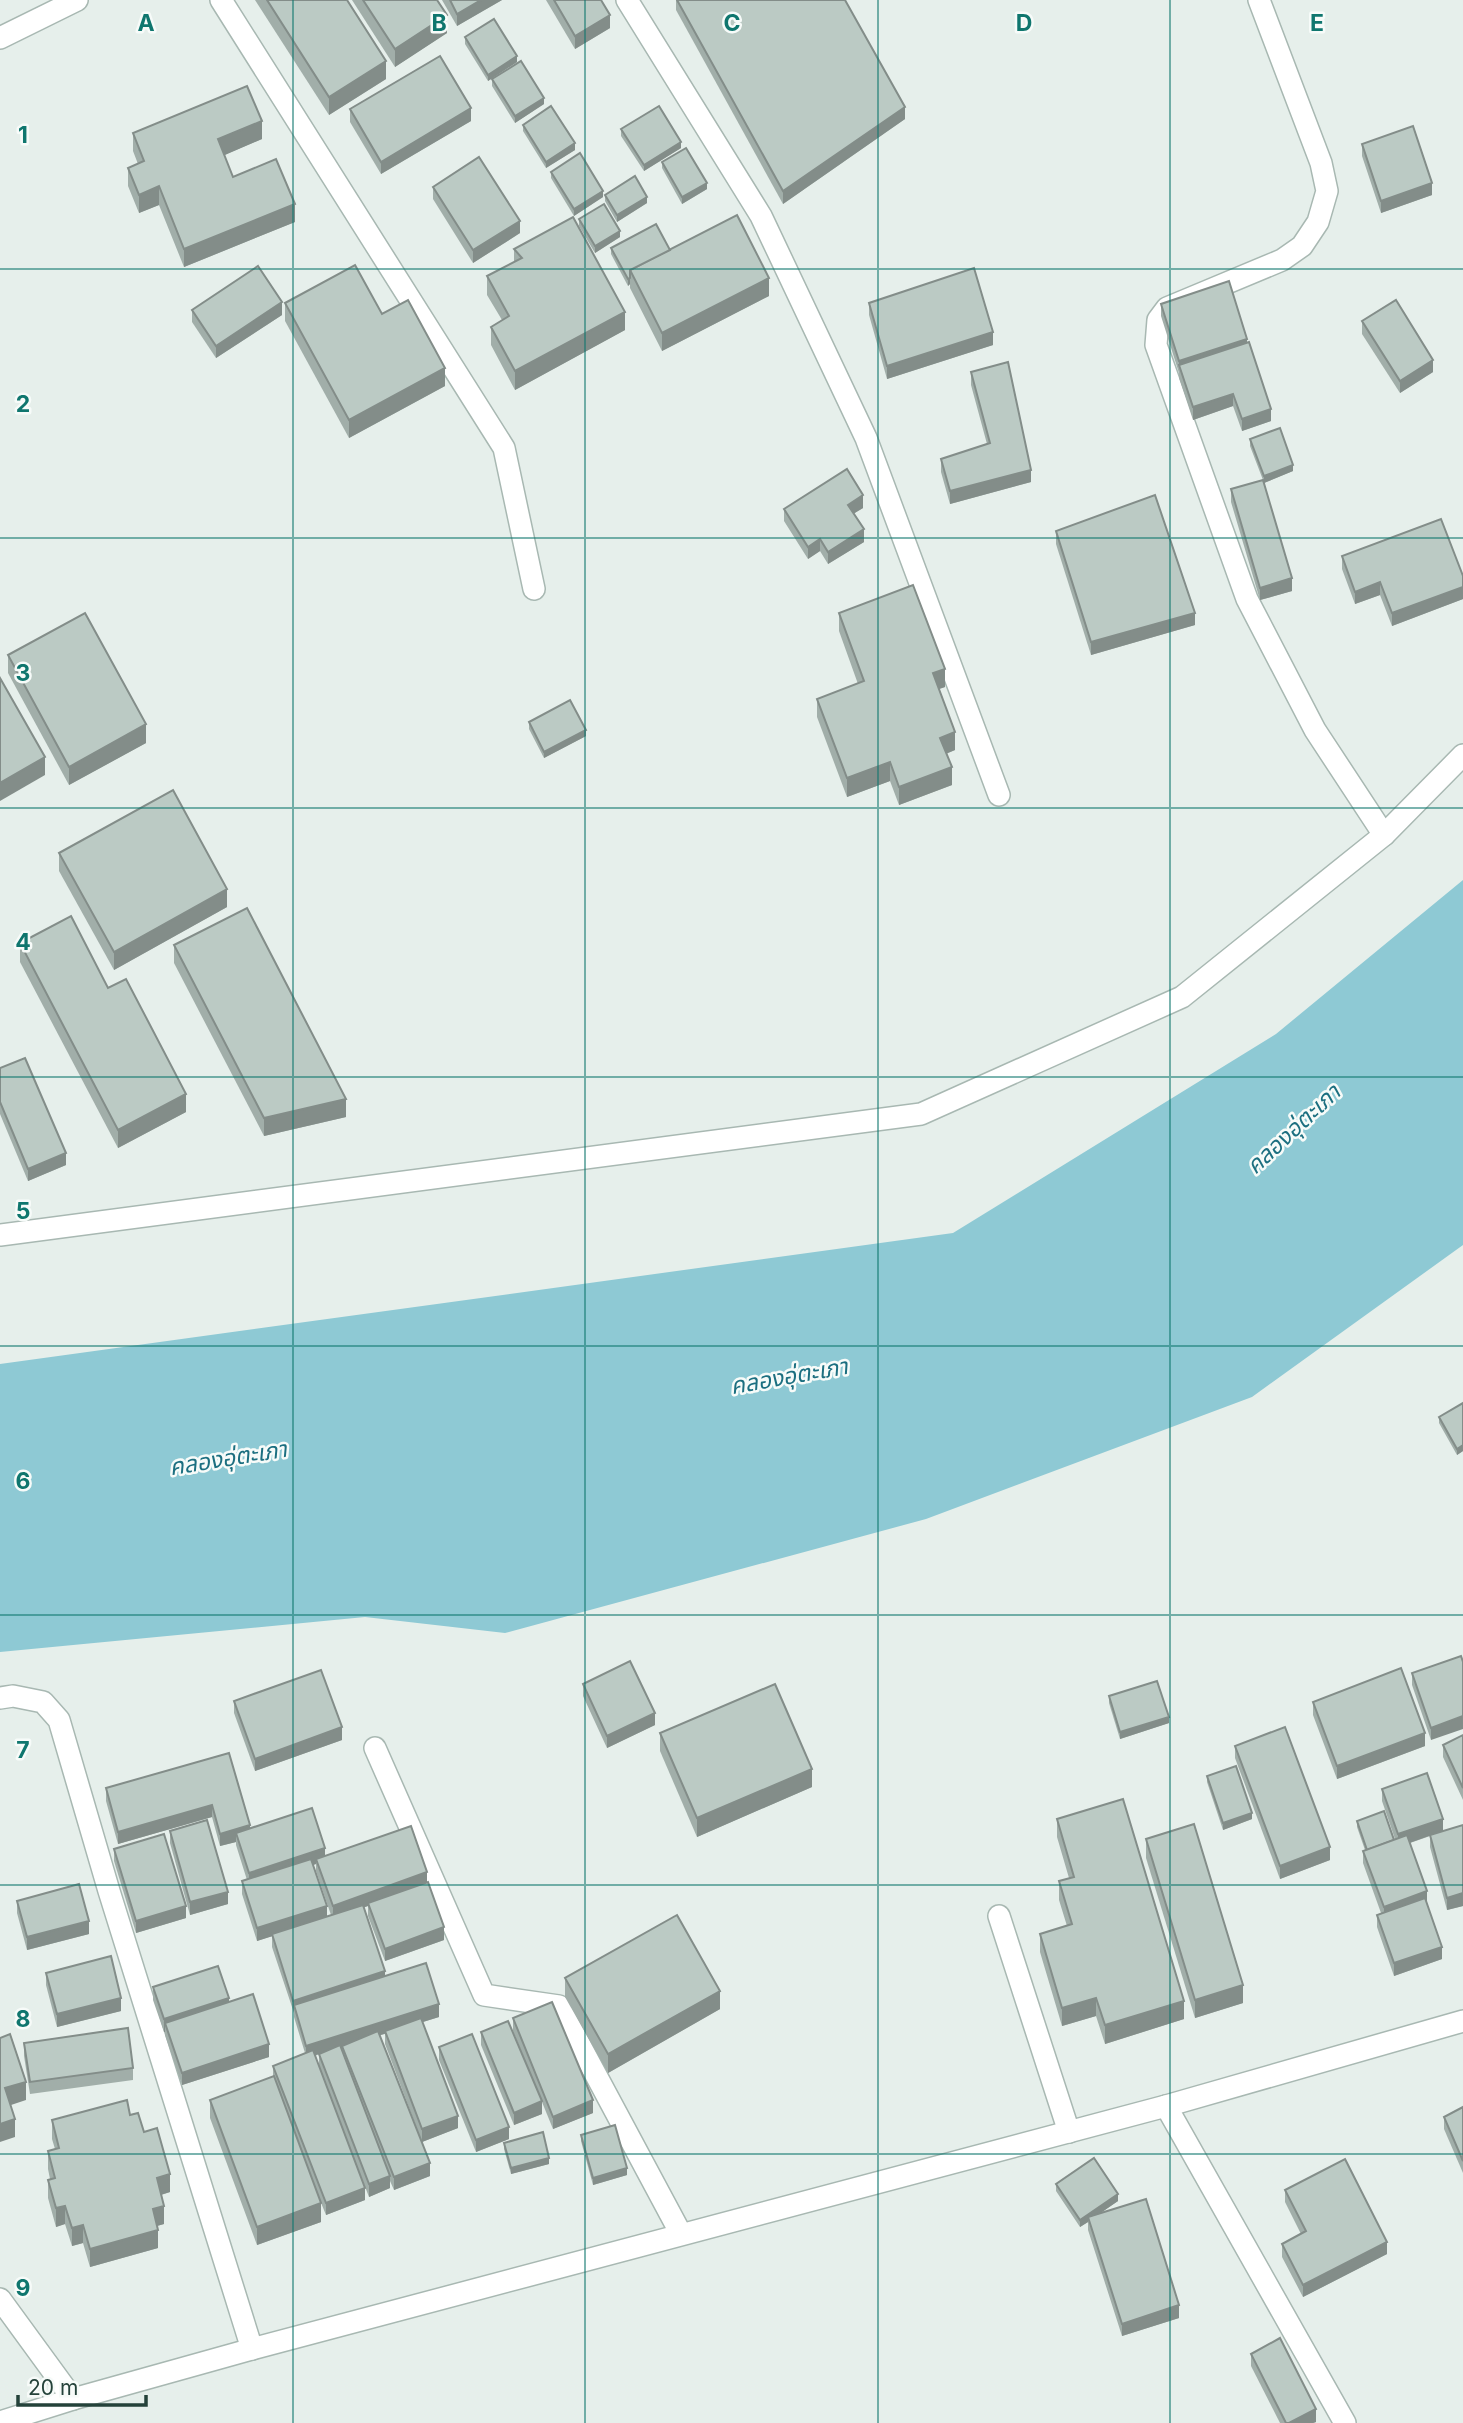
<svg xmlns="http://www.w3.org/2000/svg" width="1463" height="2423" font-family="Inter,'Noto Sans Thai',sans-serif">
<style>
.water{fill:#8ec9d4}
.lines{fill:none;stroke-linecap:round;stroke-linejoin:round}
.minor-casing{stroke:#a8b8b2;stroke-width:24}
.tertiary-casing{stroke:#a8b8b2;stroke-width:24}
.minor{stroke:#fff;stroke-width:21}
.tertiary{stroke:#fff;stroke-width:21}
.wall{fill:#a1aea9;fill-rule:evenodd}
.shaded-wall{fill:#838d89}
.building{fill:#bbcac4;stroke:#838d89;stroke-width:2}
.grid{fill:none;stroke:#0f766e;stroke-width:2;stroke-opacity:0.55}
.labels{text-anchor:middle;dominant-baseline:central;stroke-width:5;stroke-linejoin:round;paint-order:stroke}
.water-label{font-size:23px;font-style:italic;fill:#1c6f80;stroke:#f7fbf9}
.grid-label{font-size:23px;text-anchor:middle;font-weight:bold;fill:#0f766e;stroke:#f7fbf9;stroke-width:5;stroke-linejoin:round;paint-order:stroke}
</style>
<rect width="100%" height="100%" fill="#e6efeb"/>
<polygon class="water" points="1463,880 1463,1245 1252,1397 926,1519 505,1633 365,1617 0,1652 0,1364 953,1233 1276,1034"/>
<g class="lines">
<g class="minor-casing">
<g id="minor">
<polyline points="221,0 504,448 534,589"/>
<polyline points="627,0 761,216 866,438 999,795"/>
<polyline points="1259,0 1321,163 1327,191 1318,222 1302,246 1282,260 1167,308 1158,320 1156,345 1247,599 1315,730 1384,835"/>
<polyline points="0,1235 921,1114 1182,997 1384,835 1463,755"/>
<polyline points="0,1698 13,1696 43,1702 59,1720 109,1891 252,2349"/>
<polyline points="375,1748 484,1995 559,2006 681,2234"/>
<polyline points="999,1916 1069,2132"/>
<polyline points="1166,2106 1345,2423"/>
<polyline points="0,2299 73,2399"/>
</g>
</g>
<g class="tertiary-casing">
<g id="tertiary">
<polyline points="0,38 77,0"/>
<polyline points="0,2422 73,2399 252,2349 1166,2106 1463,2021"/>
</g>
</g>
<use href="#minor" class="minor"/>
<use href="#tertiary" class="tertiary"/>
</g>
<g class="wall">
<polygon points="255,0 347,0 386,79 329,115"/>
<polygon points="352,0 437,0 447,33 395,67"/>
<polygon points="442,0 502,0 457,26"/>
<polygon points="546,0 601,0 610,28 575,49"/>
<polygon points="676,0 845,0 905,119 783,204 676,10"/>
<polygon points="465,37 517,62 488,81 465,44"/>
<polygon points="492,79 544,104 515,123 492,86"/>
<polygon points="350,109 471,121 381,174 350,122"/>
<polygon points="523,125 575,150 546,168 523,131"/>
<polygon points="621,129 681,148 644,171 621,136"/>
<polygon points="133,133 262,139 224,155 233,177 295,222 184,267 159,205 139,213 128,186 128,168 138,164 133,151"/>
<polygon points="1362,144 1432,195 1381,213 1362,156"/>
<polygon points="662,162 707,189 682,204 662,168"/>
<polygon points="551,172 603,197 574,216 551,178"/>
<polygon points="433,187 520,233 473,263 433,199"/>
<polygon points="605,195 647,203 617,222 605,201"/>
<polygon points="579,219 620,237 595,253 579,226"/>
<polygon points="611,248 670,250 769,296 662,351 630,288 630,284 628,286 611,254"/>
<polygon points="514,249 625,330 515,390 491,345 491,327 502,320 487,295 487,276 514,262"/>
<polygon points="285,303 382,314 445,386 349,438 285,321"/>
<polygon points="869,303 993,345 887,379 869,315"/>
<polygon points="1161,304 1247,343 1271,421 1242,431 1233,406 1193,420 1179,378 1179,373 1161,316"/>
<polygon points="192,310 282,315 216,358 192,322"/>
<polygon points="1362,321 1433,372 1400,393 1362,334"/>
<polygon points="971,372 1031,482 950,504 941,472 941,459 987,444 971,385"/>
<polygon points="1250,439 1293,471 1264,483 1292,591 1260,600 1231,502 1231,489 1263,480 1250,446"/>
<polygon points="863,508 853,514 864,542 828,564 820,551 808,559 784,521 784,509"/>
<polygon points="1056,531 1195,625 1091,655 1056,544"/>
<polygon points="1342,556 1463,576 1463,599 1392,626 1380,595 1355,604 1342,569"/>
<polygon points="839,613 945,687 939,689 955,750 946,754 952,785 899,805 890,781 847,797 817,717 817,699 858,684 839,631"/>
<polygon points="8,655 146,743 69,785 8,673"/>
<polygon points="529,722 586,736 544,758 529,729"/>
<polygon points="59,853 227,907 114,970 59,871"/>
<polygon points="20,943 108,988 186,1112 118,1148 20,962"/>
<polygon points="174,945 346,1117 264,1136 174,963"/>
<polygon points="0,1068 66,1165 28,1181 0,1114"/>
<polygon points="1463,1403 1463,1451 1457,1455 1439,1423 1439,1417"/>
<polygon points="1463,1662 1431,1740 1412,1685 1412,1673"/>
<polygon points="583,1684 655,1725 607,1748 583,1696"/>
<polygon points="1109,1696 1169,1723 1120,1739 1109,1703"/>
<polygon points="234,1701 342,1740 255,1771 234,1713"/>
<polygon points="1313,1702 1425,1746 1337,1779 1313,1715"/>
<polygon points="660,1733 812,1787 697,1837 660,1751"/>
<polygon points="1463,1735 1463,1800 1443,1757 1443,1745"/>
<polygon points="1235,1746 1330,1860 1280,1879 1235,1758"/>
<path d="M229,1753L250,1828L325,1856L427,1883L444,1940L385,1961L368,1916V1906L364,1907L385,1976L439,2017L423,2022L458,2128L422,2142L385,2044V2034L380,2035L430,2176L394,2190L390,2181V2188L369,2197L321,2073L365,2200L326,2215L315,2188L321,2222L257,2245L210,2118V2100L273,2077V2066L305,2053L294,2017V2013L272,1947V1936L257,1941L242,1894V1881L247,1880L236,1845V1842L220,1846L212,1817L118,1844L106,1801V1788ZM316,1864V1871L331,1915L327,1916L313,1865ZM319,2054V2066L315,2056Z"/>
<polygon points="1207,1776 1252,1819 1223,1830 1207,1782"/>
<polygon points="1382,1789 1443,1831 1463,1825 1463,1906 1447,1910 1430,1847 1430,1836 1410,1843 1442,1959 1394,1976 1377,1927 1377,1915 1381,1913 1363,1863 1363,1851 1365,1850 1357,1827 1357,1821 1394,1840 1395,1839 1382,1801"/>
<polygon points="1057,1819 1184,2019 1105,2044 1096,2016 1062,2026 1040,1952 1040,1934 1067,1926 1059,1900 1059,1881 1069,1878 1057,1837"/>
<polygon points="170,1831 228,1904 190,1915 170,1843"/>
<polygon points="1146,1839 1243,2003 1195,2018 1146,1858"/>
<polygon points="114,1849 186,1918 136,1933 114,1861"/>
<polygon points="17,1901 89,1934 27,1950 17,1913"/>
<polygon points="46,1973 121,2011 57,2027 46,1985"/>
<polygon points="565,1978 720,2009 608,2073 565,1997"/>
<polygon points="153,1987 229,2002 269,2057 182,2085 165,2035 165,2032 164,2032 153,2000"/>
<polygon points="513,2018 593,2113 553,2129 513,2031"/>
<polygon points="481,2032 542,2114 514,2125 481,2045"/>
<polygon points="24,2043 133,2068 133,2080 30,2094 24,2056"/>
<polygon points="439,2047 509,2139 476,2152 439,2060"/>
<polygon points="1463,2107 1463,2173 1444,2129 1444,2117"/>
<polygon points="130,2115 144,2132 170,2192 161,2195 164,2224 157,2226 158,2248 90,2267 83,2243 72,2246 65,2224 56,2227 48,2198 48,2180 50,2179 48,2169 48,2151 55,2149 52,2139 52,2120"/>
<polygon points="581,2135 627,2175 593,2185 581,2141"/>
<polygon points="504,2143 549,2164 511,2174 504,2149"/>
<polygon points="1056,2184 1118,2201 1099,2214 1179,2318 1122,2336 1088,2230 1088,2222 1080,2227 1056,2191"/>
<polygon points="1285,2190 1387,2254 1303,2297 1282,2257 1282,2244 1301,2234 1285,2202"/>
<polygon points="1251,2354 1316,2422 1313,2423 1280,2423 1251,2366"/>
</g>
<g class="shaded-wall">
<polygon points="481,0 502,0 457,26 457,14"/>
<polygon points="447,15 447,33 395,67 395,49"/>
<polygon points="610,15 610,28 575,49 575,36"/>
<polygon points="517,56 517,62 488,81 488,75"/>
<polygon points="386,61 386,79 329,115 329,97"/>
<polygon points="544,98 544,104 515,123 515,116"/>
<polygon points="905,107 905,119 783,204 783,191"/>
<polygon points="471,108 471,121 381,174 381,162"/>
<polygon points="262,121 262,139 218,158 218,139"/>
<polygon points="681,142 681,148 644,171 644,165"/>
<polygon points="575,143 575,150 546,168 546,162"/>
<polygon points="707,183 707,189 682,204 682,197"/>
<polygon points="1432,183 1432,195 1381,213 1381,201"/>
<polygon points="159,186 159,205 139,213 139,195"/>
<polygon points="603,191 603,197 574,216 574,209"/>
<polygon points="647,197 647,203 617,222 617,215"/>
<polygon points="295,204 295,222 184,267 184,249"/>
<polygon points="520,221 520,233 473,263 473,250"/>
<polygon points="620,231 620,237 595,253 595,246"/>
<polygon points="630,278 630,284 628,286 628,279"/>
<polygon points="769,278 769,296 662,351 662,333"/>
<polygon points="282,302 282,315 216,358 216,346"/>
<polygon points="625,312 625,330 515,390 515,371"/>
<polygon points="993,332 993,345 887,379 887,366"/>
<polygon points="1247,339 1247,352 1179,366 1179,361"/>
<polygon points="1433,360 1433,372 1400,393 1400,381"/>
<polygon points="445,368 445,386 349,438 349,420"/>
<polygon points="1233,394 1233,406 1193,420 1193,407"/>
<polygon points="1271,409 1271,421 1242,431 1242,419"/>
<polygon points="1293,465 1293,471 1264,483 1264,476"/>
<polygon points="1031,470 1031,482 950,504 950,491"/>
<polygon points="863,495 863,508 848,517 848,505"/>
<polygon points="864,529 864,542 828,564 828,552"/>
<polygon points="820,539 820,551 808,559 808,547"/>
<polygon points="1292,578 1292,591 1260,600 1260,588"/>
<polygon points="1380,582 1380,595 1355,604 1355,592"/>
<polygon points="1463,587 1463,599 1392,626 1392,613"/>
<polygon points="1195,613 1195,625 1091,655 1091,642"/>
<polygon points="945,669 945,687 933,691 933,673"/>
<polygon points="146,724 146,743 69,785 69,767"/>
<polygon points="586,730 586,736 544,758 544,752"/>
<polygon points="955,732 955,750 940,756 940,738"/>
<polygon points="45,757 45,775 0,801 0,783"/>
<polygon points="890,762 890,781 847,797 847,778"/>
<polygon points="952,767 952,785 899,805 899,787"/>
<polygon points="227,889 227,907 114,970 114,952"/>
<polygon points="186,1094 186,1112 118,1148 118,1130"/>
<polygon points="346,1099 346,1117 264,1136 264,1118"/>
<polygon points="66,1153 66,1165 28,1181 28,1169"/>
<polygon points="1463,1445 1463,1451 1457,1455 1457,1449"/>
<polygon points="655,1713 655,1725 607,1748 607,1736"/>
<polygon points="1463,1716 1463,1729 1431,1740 1431,1728"/>
<polygon points="1169,1717 1169,1723 1120,1739 1120,1732"/>
<polygon points="342,1727 342,1740 255,1771 255,1759"/>
<polygon points="1425,1733 1425,1746 1337,1779 1337,1766"/>
<polygon points="812,1769 812,1787 697,1837 697,1818"/>
<polygon points="212,1805 212,1817 118,1844 118,1832"/>
<polygon points="1252,1813 1252,1819 1223,1830 1223,1823"/>
<polygon points="1443,1819 1443,1831 1398,1847 1398,1834"/>
<polygon points="250,1825 250,1838 236,1833 236,1842 220,1846 220,1834"/>
<polygon points="1330,1847 1330,1860 1280,1879 1280,1866"/>
<polygon points="325,1848 325,1861 316,1859 316,1864 249,1886 249,1873"/>
<polygon points="427,1872 427,1885 368,1903 368,1906 333,1918 333,1906"/>
<polygon points="1427,1891 1427,1904 1384,1920 1384,1907"/>
<polygon points="228,1892 228,1904 190,1915 190,1902"/>
<polygon points="1463,1893 1463,1906 1447,1910 1447,1898"/>
<polygon points="186,1906 186,1918 136,1933 136,1921"/>
<polygon points="327,1906 327,1919 257,1941 257,1928"/>
<polygon points="89,1921 89,1934 27,1950 27,1937"/>
<polygon points="444,1927 444,1940 385,1961 385,1949"/>
<polygon points="1442,1947 1442,1959 1394,1976 1394,1963"/>
<polygon points="385,1971 385,1983 294,2005 293,2013 293,2001"/>
<polygon points="1243,1985 1243,2003 1195,2018 1195,2000"/>
<polygon points="720,1991 720,2009 608,2073 608,2054"/>
<polygon points="121,1998 121,2011 57,2027 57,2014"/>
<polygon points="229,1998 229,2010 165,2023 165,2032 164,2032 164,2019"/>
<polygon points="1096,1998 1096,2016 1062,2026 1062,2008"/>
<polygon points="1184,2001 1184,2019 1105,2044 1105,2025"/>
<polygon points="439,2004 439,2017 306,2058 306,2046"/>
<polygon points="269,2044 269,2057 182,2085 182,2073"/>
<polygon points="26,2082 26,2100 5,2107 5,2088"/>
<polygon points="593,2100 593,2113 553,2129 553,2117"/>
<polygon points="542,2101 542,2114 514,2125 514,2113"/>
<polygon points="458,2116 458,2128 422,2142 422,2129"/>
<polygon points="15,2119 15,2137 0,2142 0,2124"/>
<polygon points="509,2127 509,2139 476,2152 476,2140"/>
<polygon points="549,2158 549,2164 511,2174 511,2168"/>
<polygon points="430,2163 430,2176 394,2190 394,2177"/>
<polygon points="627,2168 627,2175 593,2185 593,2178"/>
<polygon points="170,2174 170,2192 157,2196 157,2178"/>
<polygon points="390,2176 390,2188 369,2197 369,2184"/>
<polygon points="365,2188 365,2200 326,2215 326,2203"/>
<polygon points="1118,2194 1118,2201 1089,2221 1088,2217 1088,2222 1080,2227 1080,2220"/>
<polygon points="321,2203 321,2222 257,2245 257,2227"/>
<polygon points="65,2206 65,2224 56,2227 56,2208"/>
<polygon points="164,2206 164,2224 153,2227 153,2209"/>
<polygon points="83,2225 83,2243 72,2246 72,2228"/>
<polygon points="158,2230 158,2248 90,2267 90,2249"/>
<polygon points="1387,2242 1387,2254 1303,2297 1303,2285"/>
<polygon points="1179,2305 1179,2318 1122,2336 1122,2324"/>
<polygon points="1316,2409 1316,2422 1313,2423 1289,2423"/>
</g>
<g class="building">
<polygon points="267,0 347,0 386,61 329,97"/>
<polygon points="363,0 437,0 447,15 395,49"/>
<polygon points="450,0 481,0 457,14"/>
<polygon points="554,0 601,0 610,15 575,36"/>
<polygon points="677,0 845,0 905,107 783,191"/>
<polygon points="494,19 517,56 488,75 465,37"/>
<polygon points="440,56 471,108 381,162 350,109"/>
<polygon points="521,61 544,98 515,116 492,79"/>
<polygon points="247,86 262,121 218,139 233,177 276,159 295,204 184,249 159,186 139,195 128,168 144,161 133,133"/>
<polygon points="551,106 575,143 546,162 523,125"/>
<polygon points="659,106 681,142 644,165 621,129"/>
<polygon points="1413,126 1432,183 1381,201 1362,144"/>
<polygon points="686,148 707,183 682,197 662,162"/>
<polygon points="580,153 603,191 574,209 551,172"/>
<polygon points="479,157 520,221 473,250 433,187"/>
<polygon points="635,176 647,197 617,215 605,195"/>
<polygon points="604,204 620,231 595,246 579,219"/>
<polygon points="737,215 769,278 662,333 630,270"/>
<polygon points="573,217 625,312 515,371 491,327 509,316 487,276 522,258 514,249"/>
<polygon points="656,224 670,250 630,270 630,278 628,279 611,248"/>
<polygon points="355,265 382,314 408,300 445,368 349,420 285,303"/>
<polygon points="258,266 282,302 216,346 192,310"/>
<polygon points="974,268 993,332 887,366 869,303"/>
<polygon points="1229,281 1247,339 1179,361 1161,304"/>
<polygon points="1396,300 1433,360 1400,381 1362,321"/>
<polygon points="1249,342 1271,409 1242,419 1233,394 1193,407 1179,365"/>
<polygon points="1008,362 1031,470 950,491 941,459 990,443 971,372"/>
<polygon points="1280,428 1293,465 1264,476 1250,439"/>
<polygon points="847,469 863,495 848,505 864,529 828,552 820,539 808,547 784,509"/>
<polygon points="1263,480 1292,578 1260,588 1231,489"/>
<polygon points="1155,495 1195,613 1091,642 1056,531"/>
<polygon points="1441,519 1463,576 1463,587 1392,613 1380,582 1355,592 1342,556"/>
<polygon points="913,585 945,669 933,673 955,732 940,738 952,767 899,787 890,762 847,778 817,699 864,681 839,613"/>
<polygon points="85,613 146,724 69,767 8,655"/>
<polygon points="0,678 45,757 0,783"/>
<polygon points="570,700 586,730 544,752 529,722"/>
<polygon points="173,790 227,889 114,952 59,853"/>
<polygon points="247,908 346,1099 264,1118 174,945"/>
<polygon points="71,916 108,988 126,979 186,1094 118,1130 20,943"/>
<polygon points="25,1058 66,1153 28,1169 0,1102 0,1068"/>
<polygon points="1463,1403 1463,1445 1457,1449 1439,1417"/>
<polygon points="1461,1656 1463,1662 1463,1716 1431,1728 1412,1673"/>
<polygon points="630,1661 655,1713 607,1736 583,1684"/>
<polygon points="1401,1668 1425,1733 1337,1766 1313,1702"/>
<polygon points="321,1670 342,1727 255,1759 234,1701"/>
<polygon points="1157,1681 1169,1717 1120,1732 1109,1696"/>
<polygon points="775,1684 812,1769 697,1818 660,1733"/>
<polygon points="1285,1727 1330,1847 1280,1866 1235,1746"/>
<polygon points="1463,1735 1463,1788 1443,1745"/>
<polygon points="229,1753 250,1825 220,1834 212,1805 118,1832 106,1788"/>
<polygon points="1236,1766 1252,1813 1223,1823 1207,1776"/>
<polygon points="1427,1773 1443,1819 1398,1834 1382,1789"/>
<polygon points="1123,1799 1184,2001 1105,2025 1096,1998 1062,2008 1040,1934 1072,1924 1059,1881 1074,1877 1057,1819"/>
<polygon points="312,1808 325,1848 249,1873 236,1833"/>
<polygon points="1384,1811 1394,1840 1367,1850 1357,1821"/>
<polygon points="207,1820 228,1892 190,1902 170,1831"/>
<polygon points="1194,1824 1243,1985 1195,2000 1146,1839"/>
<polygon points="1463,1825 1463,1893 1447,1898 1430,1835"/>
<polygon points="411,1826 427,1872 333,1906 316,1859"/>
<polygon points="164,1834 186,1906 136,1921 114,1849"/>
<polygon points="1407,1835 1427,1891 1384,1907 1363,1851"/>
<polygon points="311,1859 327,1906 257,1928 242,1881"/>
<polygon points="428,1882 444,1927 385,1949 368,1903"/>
<polygon points="79,1884 89,1921 27,1937 17,1901"/>
<polygon points="1425,1898 1442,1947 1394,1963 1377,1915"/>
<polygon points="363,1905 385,1971 293,2001 272,1934"/>
<polygon points="677,1915 720,1991 608,2054 565,1978"/>
<polygon points="111,1956 121,1998 57,2014 46,1973"/>
<polygon points="426,1963 439,2004 306,2046 294,2005"/>
<polygon points="218,1966 229,1998 164,2019 153,1987"/>
<polygon points="253,1994 269,2044 182,2073 165,2023"/>
<polygon points="552,2002 593,2100 553,2117 513,2018"/>
<polygon points="421,2018 458,2116 422,2129 385,2031"/>
<polygon points="508,2021 542,2101 514,2113 481,2032"/>
<polygon points="128,2028 133,2068 30,2082 24,2043"/>
<polygon points="378,2031 430,2163 394,2177 342,2046"/>
<polygon points="10,2034 26,2082 5,2088 15,2119 0,2124 0,2038"/>
<polygon points="472,2034 509,2127 476,2140 439,2047"/>
<polygon points="340,2045 390,2176 369,2184 319,2054"/>
<polygon points="313,2050 365,2188 326,2203 273,2066"/>
<polygon points="274,2076 321,2203 257,2227 210,2100"/>
<polygon points="127,2100 130,2115 138,2113 144,2132 157,2128 170,2174 157,2178 164,2206 153,2209 158,2230 90,2249 83,2225 72,2228 65,2206 56,2208 48,2180 55,2178 48,2151 59,2148 52,2120"/>
<polygon points="1463,2107 1463,2161 1444,2117"/>
<polygon points="615,2125 627,2168 593,2178 581,2135"/>
<polygon points="543,2132 549,2158 511,2168 504,2143"/>
<polygon points="1094,2158 1118,2194 1080,2220 1056,2184"/>
<polygon points="1345,2159 1387,2242 1303,2285 1282,2244 1306,2231 1285,2190"/>
<polygon points="1146,2199 1179,2305 1122,2324 1088,2217"/>
<polygon points="1280,2338 1316,2409 1289,2423 1286,2423 1251,2354"/>
</g>
<path class="grid" d="M293,0V2423M585,0V2423M878,0V2423M1170,0V2423M0,269H1463M0,538H1463M0,808H1463M0,1077H1463M0,1346H1463M0,1615H1463M0,1885H1463M0,2154H1463"/>
<g class="labels">
<g class="water-label">
<text transform="translate(1293 1129) rotate(-43)">คลองอุ่ตะเภา</text>
<text transform="translate(789 1376) rotate(-10)">คลองอุ่ตะเภา</text>
<text transform="translate(228 1458) rotate(-9)">คลองอุ่ตะเภา</text>
</g>
</g>
<g class="grid-label">
<text x="146" y="31">A</text>
<text x="439" y="31">B</text>
<text x="732" y="31">C</text>
<text x="1024" y="31">D</text>
<text x="1317" y="31">E</text>
<text x="23" y="143">1</text>
<text x="23" y="412">2</text>
<text x="23" y="681">3</text>
<text x="23" y="950">4</text>
<text x="23" y="1219">5</text>
<text x="23" y="1489">6</text>
<text x="23" y="1758">7</text>
<text x="23" y="2027">8</text>
<text x="23" y="2296">9</text>
</g>
<path d="M18 2395v10h128v-10" fill="none" stroke="#24423a" stroke-width="3.5"/>
<text x="28" y="2395" font-size="21" fill="#24423a" stroke="#f7fbf9" stroke-width="5" paint-order="stroke">20 m</text>
</svg>
